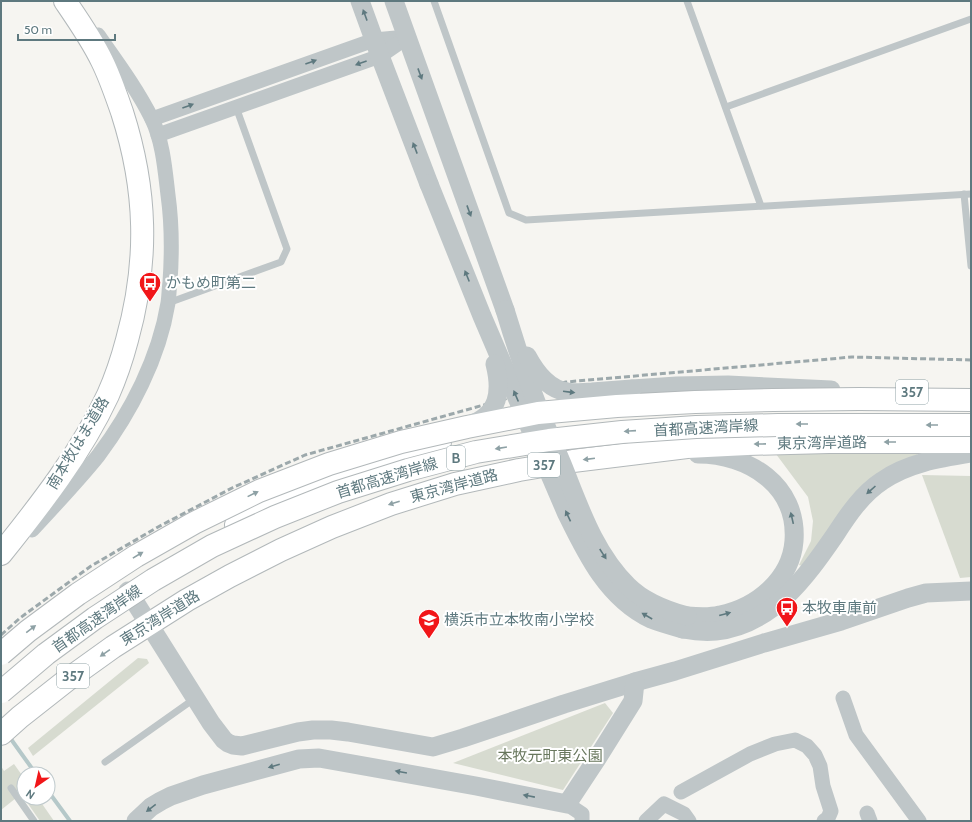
<svg xmlns="http://www.w3.org/2000/svg" width="972" height="822" font-family="Cabin,'Noto Sans JP',sans-serif">
<style>
.green{fill:#d7dbd0}
.lines{fill:none;stroke-linecap:round;stroke-linejoin:round}
.stream{stroke:#b5c8c9;stroke-width:4}
.trunk-casing{stroke:#b2b8ba;stroke-width:24}
.motorway-casing{stroke:#b2b8ba;stroke-width:24}
.service{stroke:#bfc6c8;stroke-width:7}
.minor{stroke:#bfc6c8;stroke-width:15}
.tertiary{stroke:#bfc6c8;stroke-width:19}
.trunk{stroke:#fff;stroke-width:22}
.motorway{stroke:#fff;stroke-width:22}
.rail{stroke:#9ca8ab;stroke-width:3;stroke-dasharray:6 3;stroke-linecap:butt}
.motorway-bridge-casing{stroke:#b2b8ba;stroke-width:24;stroke-linecap:butt}
.tertiary-bridge{stroke:#bfc6c8;stroke-width:19}
.motorway-bridge{stroke:#fff;stroke-width:22}
.oneway{fill:#5e797f}
.oneway2{fill:#8ea1a5}
.labels{text-anchor:middle;dominant-baseline:central;stroke-width:4;stroke-linejoin:round;paint-order:stroke}
.shield{fill:#fff;stroke:#8ea1a5;stroke-width:1}
.shield-label{font-size:14px;font-weight:bold;fill:#5e797f}
.poi-label{font-size:15px;fill:#5e797f;stroke:#fff;text-anchor:start}
.street-label{font-size:15px;fill:#5e797f;stroke:#fff}
.park-label{font-size:15px;fill:#68775d;stroke:#fff}
</style>
<rect width="100%" height="100%" fill="#f6f5f1"/>
<g class="green">
<polygon points="915,451 918,455 802,566 799,565 811,541 813,521 808,497 776,454"/>
<polygon points="922,475 971,476 971,577 960,578"/>
<polygon points="138,658 147,659 149,663 33,756 28,748"/>
<polygon points="605,703 613,713 563,790 453,763"/>
<polygon points="14,764 24,778 24,798 21,794 1,810 1,766 4,771"/>
<polygon points="24,798 38,798 54,821 40,821"/>
</g>
<g class="lines">
<g class="stream">
<polyline points="8,735 36,774"/>
<polyline points="48,791 70,821"/>
</g>
<g class="trunk-casing">
<g id="trunk">
<polyline points="236,525 287,497 329,480 379,461 440,442"/>
<polyline points="1,734 20,717 67,680 113,647 187,600 230,576 281,550 332,527 391,504 455,484 519,470 573,461 687,447 747,444 829,442 971,442"/>
</g>
</g>
<g class="motorway-casing">
<path id="motorway" d="M1,554C41,504 81,453 108,395C116,377 122,359 127,340C149,261 147,190 122,112C116,95 110,77 102,61C92,40 78,20 65,1"/>
</g>
<g class="service">
<polyline points="434,1 509,213 526,220 971,194"/>
<polyline points="687,1 761,206"/>
<polyline points="726,107 971,19"/>
<polyline points="964,194 971,266"/>
<polyline points="168,303 281,262 287,249 236,107"/>
<polyline points="105,762 194,699"/>
<polyline points="11,788 34,821"/>
</g>
<g class="minor">
<polyline points="152,119 374,40 407,37"/>
<polyline points="158,135 380,56 406,38"/>
<path d="M32,530C54,506 77,482 98,456C131,412 159,358 168,303C169,297 169,289 170,282C172,253 172,224 168,195C165,170 163,142 152,119C137,89 117,62 98,35"/>
<polyline points="843,698 856,735 919,821"/>
<polyline points="681,792 750,754 775,744 795,740 807,746 815,755 820,766 823,786 831,811 828,818 824,821"/>
<polyline points="567,804 582,814 582,821"/>
<polyline points="867,813 870,821"/>
<polyline points="646,821 664,804 684,814 689,821"/>
</g>
<g class="tertiary">
<polyline points="360,1 380,56 429,184"/>
<polyline points="394,1 505,310"/>
<polyline points="632,389 677,386 728,385 831,390"/>
<polyline points="128,591 211,723 224,740 228,743 233,745 242,746 298,732 313,730 331,730 348,732 433,747 463,738 564,704 635,682 675,671 764,643 841,621 908,598 926,593 971,591"/>
<path d="M687,616C698,617 709,618 720,615C756,608 791,580 794,541C798,485 748,454 698,454"/>
<path d="M683,629C694,631 705,632 716,631C772,625 806,577 835,535C848,515 862,494 882,481C908,463 940,458 971,453"/>
<polyline points="136,821 151,807 161,801 171,796 203,785 299,759 319,758 476,786 567,804 598,757 633,701 635,682"/>
</g>
<use href="#trunk" class="trunk"/>
<use href="#motorway" class="motorway"/>
<polyline class="rail" points="1,635 20,618 91,566 158,527 232,488 305,455 566,382 852,357 971,360"/>
<g class="motorway-bridge-casing">
<g id="motorway-bridge">
<polyline points="1,654 28,631 78,594 136,556 194,523 259,491 329,464 401,442 467,427 538,413 617,406 695,402 773,400 859,399 971,400"/>
<polyline points="1,692 46,654 95,618 153,580 212,546 275,517 338,492 408,470 476,452 549,440 622,432 696,427 778,425 971,425"/>
</g>
</g>
<g class="tertiary-bridge">
<path d="M429,184L482,316L566,512C586,553 607,598 651,619C661,623 672,626 683,629"/>
<path d="M505,310C513,337 522,364 532,391C541,416 552,440 562,464C579,506 594,553 628,586C644,602 665,610 687,616"/>
<path d="M527,356C536,373 548,389 567,392C575,394 584,392 592,392C606,391 619,390 632,389"/>
<path d="M469,425C499,415 502,392 495,364"/>
</g>
<use href="#motorway-bridge" class="motorway-bridge"/>
</g>
<defs><path id="oneway-solid" d="M-6-.8H1V-3.2L6.5 0L1 3.2V.8H-6Z"/></defs>
<g class="oneway">
<use href="#oneway-solid" transform="translate(365 15) rotate(-110)"/>
<use href="#oneway-solid" transform="translate(311 62) rotate(-20)"/>
<use href="#oneway-solid" transform="translate(361 63) rotate(160)"/>
<use href="#oneway-solid" transform="translate(420 74) rotate(70)"/>
<use href="#oneway-solid" transform="translate(188 106) rotate(-20)"/>
<use href="#oneway-solid" transform="translate(415 148) rotate(-111)"/>
<use href="#oneway-solid" transform="translate(469 211) rotate(70)"/>
<use href="#oneway-solid" transform="translate(467 276) rotate(-112)"/>
<use href="#oneway-solid" transform="translate(569 392) rotate(7)"/>
<use href="#oneway-solid" transform="translate(516 396) rotate(-113)"/>
<use href="#oneway-solid" transform="translate(871 490) rotate(138)"/>
<use href="#oneway-solid" transform="translate(568 516) rotate(-115)"/>
<use href="#oneway-solid" transform="translate(792 518) rotate(-103)"/>
<use href="#oneway-solid" transform="translate(603 554) rotate(57)"/>
<use href="#oneway-solid" transform="translate(725 614) rotate(-15)"/>
<use href="#oneway-solid" transform="translate(647 616) rotate(-150)"/>
<use href="#oneway-solid" transform="translate(274 766) rotate(164)"/>
<use href="#oneway-solid" transform="translate(401 772) rotate(-170)"/>
<use href="#oneway-solid" transform="translate(529 796) rotate(-169)"/>
<use href="#oneway-solid" transform="translate(151 808) rotate(142)"/>
</g>
<g class="oneway2">
<use href="#oneway-solid" transform="translate(802 424) rotate(180)"/>
<use href="#oneway-solid" transform="translate(932 425) rotate(-180)"/>
<use href="#oneway-solid" transform="translate(630 431) rotate(176)"/>
<use href="#oneway-solid" transform="translate(890 442) rotate(180)"/>
<use href="#oneway-solid" transform="translate(760 444) rotate(179)"/>
<use href="#oneway-solid" transform="translate(501 448) rotate(171)"/>
<use href="#oneway-solid" transform="translate(589 459) rotate(173)"/>
<use href="#oneway-solid" transform="translate(253 494) rotate(-26)"/>
<use href="#oneway-solid" transform="translate(394 503) rotate(162)"/>
<use href="#oneway-solid" transform="translate(138 555) rotate(-31)"/>
<use href="#oneway-solid" transform="translate(31 629) rotate(-37)"/>
<use href="#oneway-solid" transform="translate(105 653) rotate(145)"/>
</g>
<defs>
<g id="bus-pin" transform="scale(1.15)"><path d="M0 17L-7.5 6A9.5 9.5 0 1 1 7.5 6Z" fill="#f11619" stroke="#fff"/><path d="M-5-6H5V4H4V6H2V4H-2V6H-4V4H-5ZM-3.5-4V0h7V-4ZM-3.5 1.2v1.5H-2V1.2ZM2 1.2v1.5H3.5V1.2Z" fill="#fff"/></g>
<g id="school-pin" transform="scale(1.15)"><path d="M0 17L-7.5 6A9.5 9.5 0 1 1 7.5 6Z" fill="#f11619" stroke="#fff"/><path d="M0-5L7-2L0 1L-7-2ZM-4 1L0 2.5L4 1V4Q0 6-4 4Z" fill="#fff"/></g>
</defs>
<g fill-rule="evenodd">
<use href="#bus-pin" x="150" y="283"/>
<use href="#bus-pin" x="787" y="608"/>
<use href="#school-pin" x="429" y="620"/>
</g>
<g class="labels">
<g class="shield">
<rect x="896" y="380" width="32" height="24" rx="3"/>
<rect x="447" y="446" width="18" height="24" rx="3"/>
<rect x="528" y="453" width="32" height="24" rx="3"/>
<rect x="57" y="664" width="32" height="24" rx="3"/>
</g>
<g class="shield-label">
<text x="912" y="392">357</text>
<text x="456" y="458">B</text>
<text x="544" y="465">357</text>
<text x="73" y="676">357</text>
</g>
<g class="poi-label">
<text x="166" y="283">かもめ町第二</text>
<text x="802" y="608">本牧車庫前</text>
<text x="444" y="620">横浜市立本牧南小学校</text>
</g>
<g class="street-label">
<text transform="translate(706 428) rotate(-3)">首都高速湾岸線</text>
<text transform="translate(78 443) rotate(-59)">南本牧はま道路</text>
<text transform="translate(822 443) rotate(-1)">東京湾岸道路</text>
<text transform="translate(387 478) rotate(-17)">首都高速湾岸線</text>
<text transform="translate(454 486) rotate(-15)">東京湾岸道路</text>
<text transform="translate(160 618) rotate(-32)">東京湾岸道路</text>
<text transform="translate(97 619) rotate(-35)">首都高速湾岸線</text>
</g>
<g class="park-label">
<text x="550" y="756">本牧元町東公園</text>
</g>
</g>
<rect width="972" height="822" fill="none" stroke="#5e797f" stroke-width="4"/>
<g transform="translate(36 786) rotate(214)"><circle r="19" fill="#ffffff" stroke="#bfc9cc"/>
<path d="M0-3L7 15L0 10L-7 15Z" fill="#f11619"/>
<text y="-6" font-size="11" font-weight="bold" text-anchor="middle" fill="#5e797f">N</text>
</g>
<path d="M18 34v6h97v-6" fill="none" stroke="#5e797f" stroke-width="2"/>
<text x="24" y="34" font-size="12" fill="#5e797f" stroke="#ffffff" stroke-width="3" paint-order="stroke">50 m</text>
</svg>
